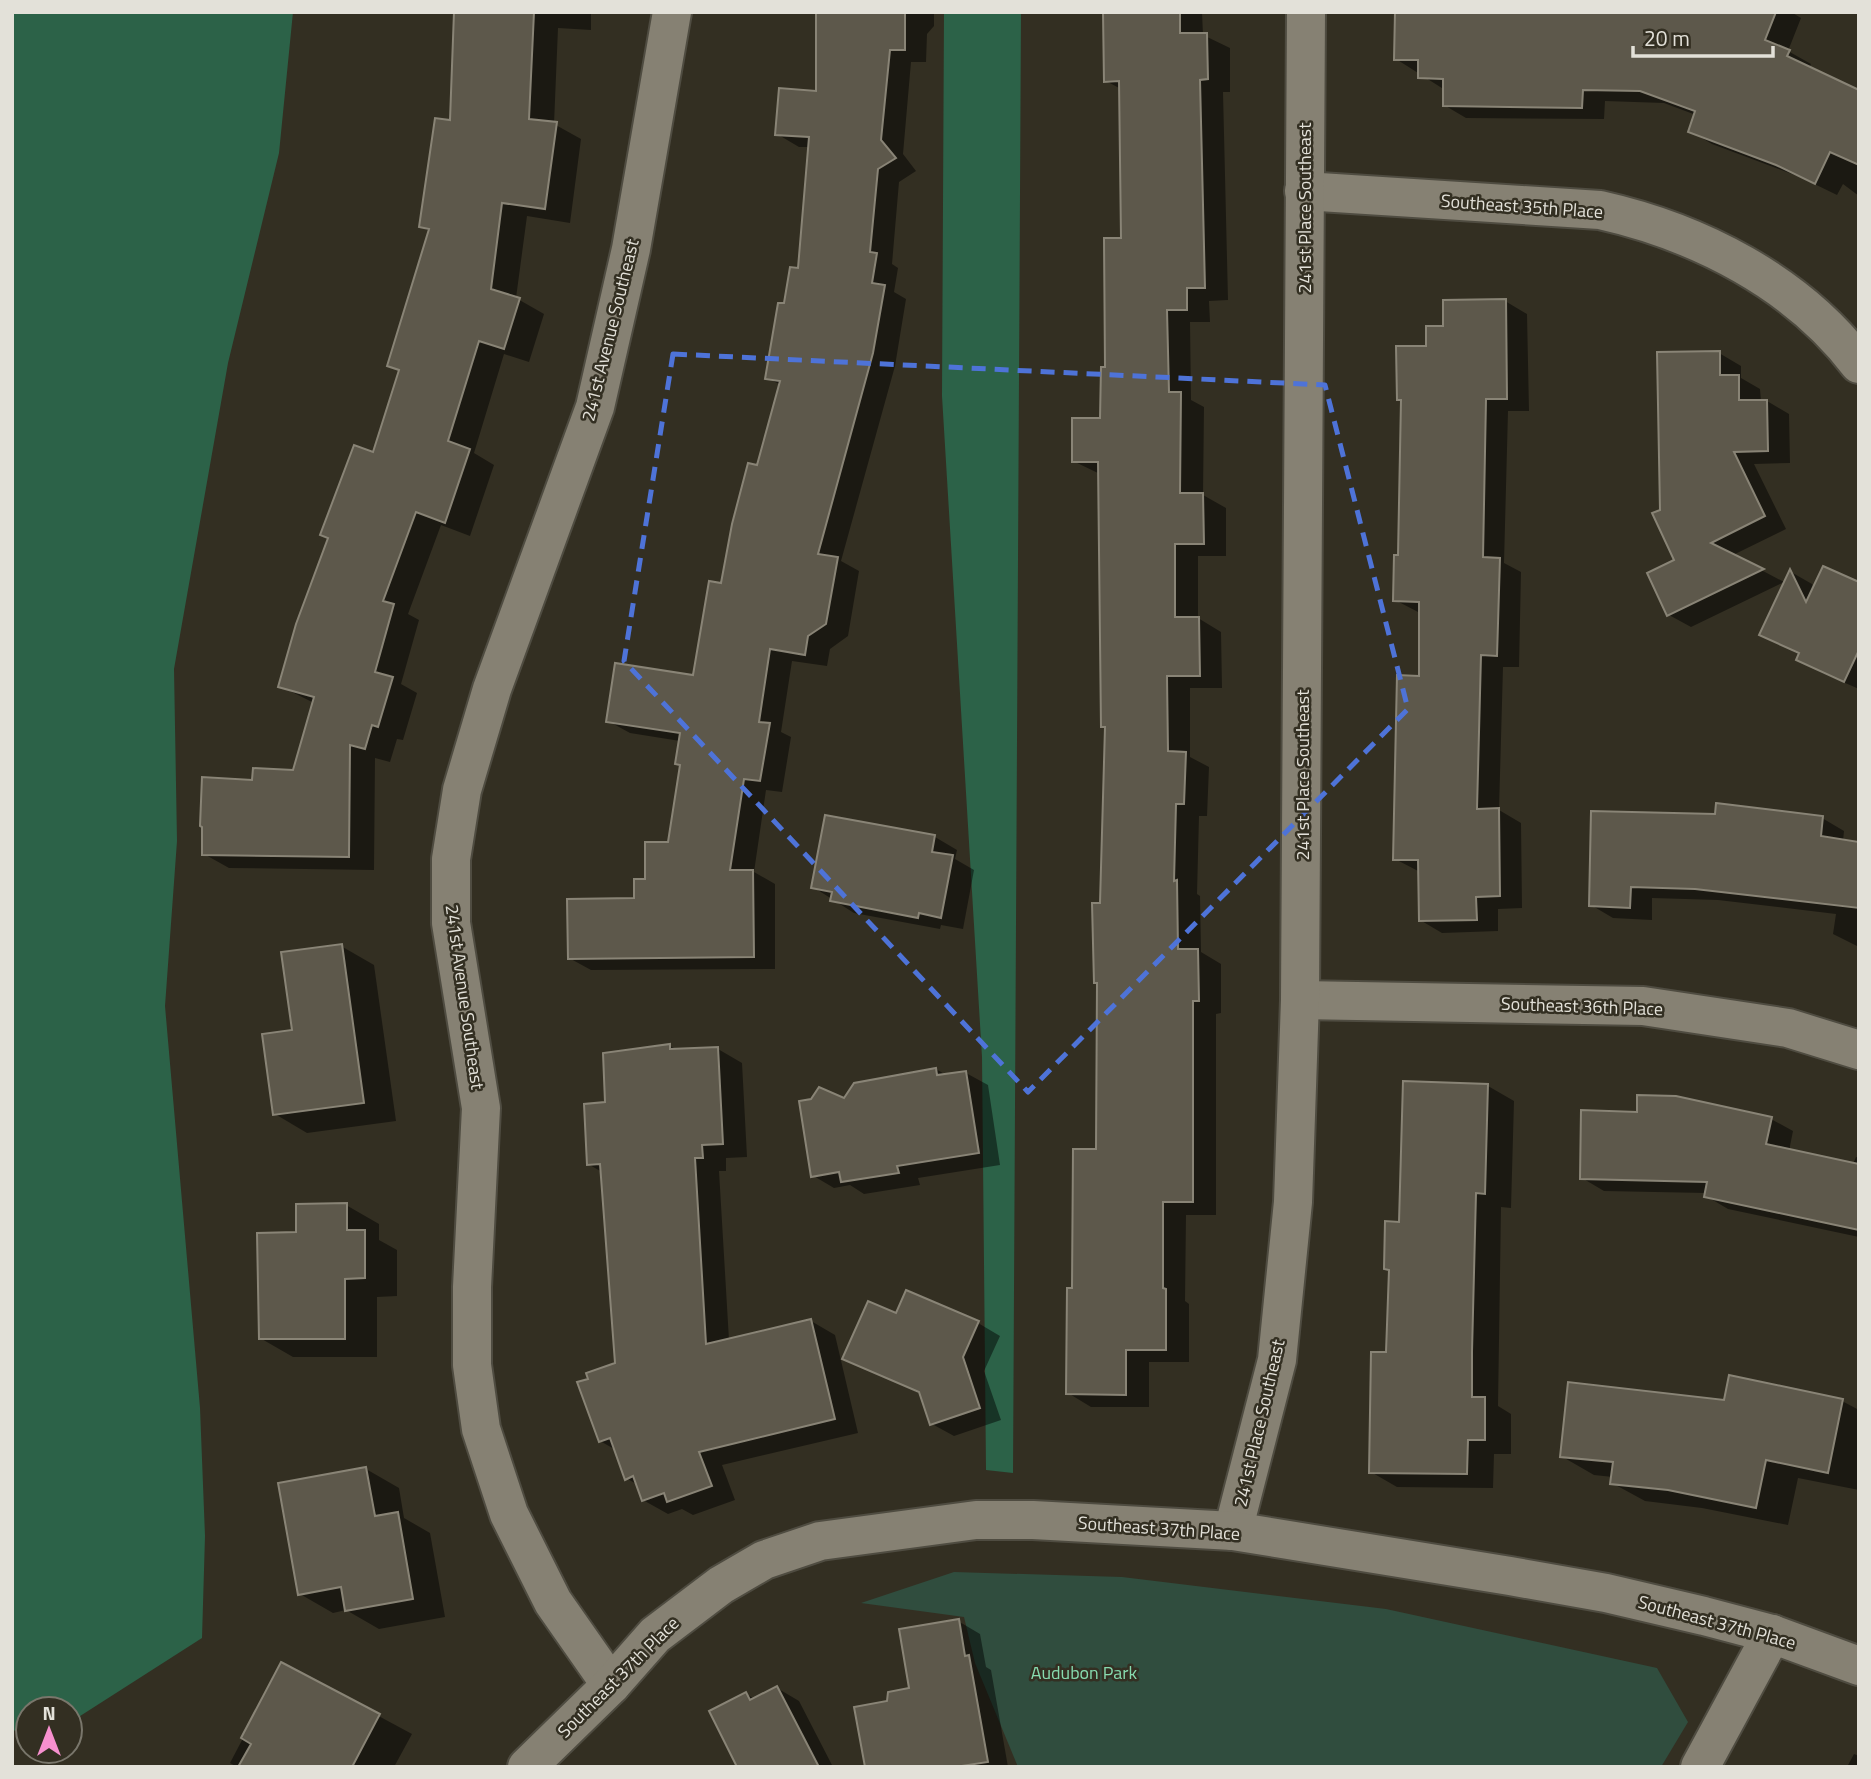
<svg xmlns="http://www.w3.org/2000/svg" width="1871" height="1779" font-family="'Titillium Web',sans-serif">
<style>
.green{fill:#304d3e}
.forest{fill:#2c6248}
.shadow{fill:#0007}
.building{fill:#5d584b;stroke:#898476;stroke-width:2}
.lines{fill:none;stroke-linecap:round;stroke-linejoin:round}
.street-casing{stroke:#4f4c41;stroke-width:42}
.street{stroke:#868173;stroke-width:38}
.marked{fill:none;stroke:#4e73d8;stroke-width:5;stroke-dasharray:14 9;stroke-linejoin:round}
.labels{text-anchor:middle;dominant-baseline:central;stroke-width:5;stroke-linejoin:round;paint-order:stroke}
.street-label{font-size:18px;fill:#e3e1d9;stroke:#332f22}
.park-label{font-size:18px;fill:#87dbaf;stroke:#332f22}
</style>
<rect width="100%" height="100%" fill="#332f22"/>
<polygon class="green" points="954,1572 1122,1577 1386,1609 1657,1668 1688,1722 1661,1767 1018,1767 975,1663 964,1617 861,1603"/>
<g class="forest">
<polygon points="12,12 293,12 279,153 228,363 174,669 177,841 165,1006 200,1408 205,1536 202,1638 77,1718 70,1719 70,1709 28,1709 28,1728 12,1731"/>
<polygon points="944,12 1021,12 1013,1473 986,1470 982,1057 942,396"/>
</g>
<g class="shadow">
<polygon points="456,12 591,12 591,30 558,28 554,124 581,139 570,223 527,216 516,298 544,314 529,362 504,354 474,453 494,465 470,536 441,525 408,614 419,620 401,684 417,693 403,740 397,739 390,762 375,758 374,870 229,868 204,854 254,782 294,772 314,703 280,686 374,454 400,371 389,365 430,232 421,226 451,122"/>
<polygon points="817,12 934,12 934,26 927,34 926,62 911,62 903,154 916,171 899,182 892,264 898,268 894,292 906,299 895,366 841,561 859,571 848,636 830,649 827,666 792,661 781,732 791,737 782,792 766,790 754,872 775,884 775,969 591,970 569,958 636,899 669,844 682,767 680,741 630,733 608,721 694,677 781,385 767,378 785,305 800,270 810,147 799,147 777,134 817,93"/>
<polygon points="1105,12 1202,12 1203,35 1230,48 1230,92 1223,92 1228,300 1209,301 1210,322 1190,322 1191,400 1204,407 1203,495 1226,508 1226,556 1198,556 1198,618 1221,632 1222,688 1190,688 1190,757 1209,767 1207,816 1199,816 1197,894 1200,896 1201,952 1221,964 1221,1013 1216,1014 1216,1215 1186,1215 1185,1301 1189,1304 1189,1362 1149,1362 1149,1407 1091,1407 1068,1393 1074,1290 1098,1151 1106,728 1102,726 1100,474 1073,461 1101,420 1122,240 1121,89 1106,81"/>
<polygon points="1673,12 1791,12 1801,18 1788,51 1811,64 1809,68 1859,92 1859,196 1843,184 1837,195 1800,177 1712,144 1690,131 1696,115 1664,103 1605,101 1604,119 1466,118 1444,105 1445,90 1396,59"/>
<polygon points="1505,301 1527,314 1529,411 1508,411 1504,563 1521,572 1519,667 1503,667 1499,810 1521,823 1522,908 1498,909 1498,931 1442,933 1420,920 1420,872 1395,859 1420,678 1420,613 1395,600 1400,557 1403,402 1399,399 1428,348 1445,328"/>
<polygon points="1719,353 1741,366 1741,378 1760,389 1761,401 1767,401 1789,414 1790,463 1754,464 1786,529 1733,555 1784,582 1691,627 1669,615 1676,561 1662,511"/>
<polygon points="1791,572 1812,584 1814,589 1859,584 1859,689 1820,672 1798,659 1800,655 1762,635"/>
<polygon points="1593,813 1822,818 1844,831 1843,841 1859,844 1859,947 1833,934 1836,914 1718,900 1652,898 1652,920 1613,918 1591,905"/>
<polygon points="827,817 935,837 957,850 955,859 974,870 963,929 941,925 940,929 854,913 813,887"/>
<polygon points="341,946 374,965 396,1121 307,1133 275,1114 294,1032"/>
<polygon points="670,1046 678,1050 718,1049 742,1063 747,1157 726,1158 726,1171 719,1171 729,1340 811,1321 835,1335 858,1433 722,1465 735,1500 693,1515 682,1509 668,1514 643,1500 638,1485 626,1478 616,1450 600,1441 590,1380 617,1364 602,1172 588,1164 607,1104 604,1054"/>
<polygon points="936,1069 946,1075 966,1073 988,1085 1000,1165 918,1178 920,1185 864,1194 850,1185 834,1188 812,1175 844,1100"/>
<polygon points="1488,1086 1514,1101 1511,1208 1501,1207 1498,1406 1511,1414 1511,1454 1494,1454 1493,1488 1397,1487 1371,1472 1388,1354 1400,1223"/>
<polygon points="1771,1119 1793,1131 1789,1151 1853,1164 1856,1157 1859,1158 1859,1237 1728,1209 1706,1196 1706,1193 1604,1191 1582,1178"/>
<polygon points="346,1205 379,1224 379,1240 397,1250 397,1296 377,1297 377,1357 293,1357 260,1338 298,1234"/>
<polygon points="897,1315 978,1323 1000,1336 984,1371 1001,1420 954,1436 932,1424 921,1394 845,1358"/>
<polygon points="1842,1401 1859,1410 1859,1490 1798,1478 1788,1525 1702,1508 1645,1501 1612,1483 1613,1477 1594,1475 1561,1456 1725,1402"/>
<polygon points="366,1469 399,1488 404,1518 430,1533 445,1617 379,1629 346,1610 333,1613 300,1594"/>
<polygon points="958,1621 980,1634 986,1667 991,1670 1008,1767 874,1767 911,1689"/>
<polygon points="282,1664 412,1734 394,1767 237,1767 230,1763"/>
<polygon points="777,1688 799,1701 833,1767 739,1767 746,1694 755,1699"/>
<polygon points="1854,1754 1859,1756 1859,1767 1847,1767"/>
</g>
<g class="building">
<polygon points="454,12 534,12 529,119 557,122 545,209 502,203 491,289 520,298 504,349 479,341 448,441 470,449 445,523 416,512 383,601 394,604 375,672 393,677 378,727 372,725 365,749 350,745 349,857 202,855 202,827 200,826 202,777 252,780 253,768 293,770 314,697 278,687 296,624 328,538 320,535 354,445 373,452 399,370 387,366 429,229 419,227 435,118 450,120"/>
<polygon points="905,12 905,50 890,50 881,140 896,158 878,169 870,252 877,253 872,283 885,285 873,353 818,554 838,557 826,624 808,636 805,655 770,649 759,722 770,723 760,781 744,779 730,870 753,870 754,957 568,959 567,899 634,898 634,879 645,879 645,842 668,842 680,765 675,764 680,733 606,722 615,663 693,675 709,581 721,583 732,524 748,463 757,465 780,381 765,379 778,303 784,303 790,267 798,268 809,137 775,135 779,88 816,91 816,13"/>
<polygon points="1103,12 1180,12 1180,33 1207,33 1208,79 1200,80 1205,288 1187,288 1187,310 1167,310 1169,392 1181,392 1180,493 1203,493 1204,544 1175,544 1175,617 1199,617 1200,676 1167,676 1168,751 1186,752 1184,804 1176,804 1174,881 1177,880 1178,949 1198,949 1199,1001 1193,1001 1193,1202 1163,1202 1163,1288 1166,1289 1166,1350 1126,1350 1126,1395 1066,1394 1067,1288 1072,1288 1073,1149 1096,1149 1097,983 1094,983 1092,903 1100,903 1105,727 1101,727 1098,462 1072,462 1072,418 1100,418 1101,367 1105,367 1104,238 1121,238 1119,81 1104,82"/>
<polygon points="1395,12 1776,12 1765,40 1790,50 1787,56 1859,90 1859,165 1830,152 1815,184 1776,165 1688,132 1695,111 1640,91 1583,90 1582,108 1443,106 1443,79 1418,78 1418,60 1394,60"/>
<polygon points="1506,299 1507,399 1486,399 1483,557 1500,558 1497,656 1481,655 1477,809 1499,808 1500,896 1476,897 1477,920 1419,921 1418,860 1393,860 1397,675 1419,676 1419,602 1393,601 1394,555 1398,555 1401,400 1397,400 1396,346 1426,346 1426,326 1443,326 1443,300"/>
<polygon points="1720,351 1720,375 1739,375 1739,400 1767,400 1768,451 1734,452 1765,516 1711,543 1764,569 1667,616 1647,573 1674,560 1652,513 1660,510 1657,352"/>
<polygon points="1823,566 1859,582 1859,650 1844,682 1796,660 1799,653 1759,635 1790,569 1806,602"/>
<polygon points="1716,803 1823,816 1821,836 1859,842 1859,908 1695,889 1631,887 1630,908 1589,906 1591,811 1715,814"/>
<polygon points="825,815 935,835 932,852 953,855 941,918 919,913 918,918 830,901 832,892 811,888"/>
<polygon points="342,944 364,1103 273,1115 262,1034 292,1030 281,952"/>
<polygon points="670,1044 670,1049 718,1047 723,1144 702,1145 703,1158 695,1158 706,1344 811,1319 835,1419 699,1452 712,1486 667,1502 664,1493 642,1501 633,1476 625,1480 610,1438 599,1442 577,1382 588,1379 586,1373 615,1363 600,1164 587,1165 584,1104 605,1102 603,1053"/>
<polygon points="936,1068 937,1075 966,1071 979,1153 897,1166 899,1173 841,1182 839,1172 811,1177 799,1101 811,1099 819,1087 844,1098 854,1083"/>
<polygon points="1403,1081 1488,1084 1485,1194 1476,1193 1472,1352 1472,1397 1485,1397 1485,1440 1468,1440 1467,1474 1369,1473 1371,1352 1386,1352 1389,1270 1384,1269 1385,1221 1399,1222"/>
<polygon points="1637,1095 1676,1096 1772,1117 1766,1144 1859,1164 1859,1230 1704,1197 1707,1182 1580,1179 1581,1110 1637,1112"/>
<polygon points="347,1203 347,1230 365,1230 365,1278 345,1279 345,1339 259,1339 257,1233 296,1232 296,1204"/>
<polygon points="906,1290 979,1321 963,1357 980,1408 930,1425 919,1392 842,1359 868,1301 896,1313"/>
<polygon points="1729,1375 1843,1399 1828,1473 1766,1460 1756,1508 1668,1490 1610,1484 1613,1462 1560,1457 1568,1382 1724,1400"/>
<polygon points="366,1467 375,1516 398,1512 413,1599 345,1611 341,1587 298,1595 278,1483"/>
<polygon points="959,1619 965,1656 969,1655 988,1762 955,1767 865,1767 854,1707 887,1701 888,1692 909,1688 899,1629"/>
<polygon points="281,1662 380,1714 352,1767 238,1767 251,1744 241,1738"/>
<polygon points="777,1686 819,1767 737,1767 709,1711 746,1692 750,1700"/>
</g>
<g class="lines">
<g class="street-casing">
<g id="street">
<path d="M1304,191L1600,210C1698,232 1797,282 1859,364"/>
<polyline points="1300,1000 1643,1006 1788,1028 1859,1050"/>
<polyline points="1233,1531 1277,1360 1293,1202 1300,1000 1306,12"/>
<polyline points="611,1685 553,1602 509,1514 481,1429 472,1365 472,1287 481,1108 451,923 451,859 462,790 492,689 595,407 631,249 672,12"/>
<polyline points="527,1767 611,1685 655,1635 721,1585 764,1560 820,1541 976,1520 1033,1520 1233,1531 1510,1576 1606,1593 1704,1616 1772,1634 1859,1666"/>
<polyline points="1700,1767 1772,1634"/>
</g>
</g>
<use href="#street" class="street"/>
</g>
<path class="marked" d="M673,354L1325,385L1408,709L1028,1092L624,661Z"/>
<g class="labels">
<g class="street-label">
<text transform="translate(1522 206) rotate(4)">Southeast 35th Place</text>
<text transform="translate(1304 208) rotate(-90)">241st Place Southeast</text>
<text transform="translate(610 330) rotate(-76)">241st Avenue Southeast</text>
<text transform="translate(1302 775) rotate(-90)">241st Place Southeast</text>
<text transform="translate(465 997) rotate(82)">241st Avenue Southeast</text>
<text transform="translate(1582 1006) rotate(2)">Southeast 36th Place</text>
<text transform="translate(1259 1423) rotate(-77)">241st Place Southeast</text>
<text transform="translate(1159 1528) rotate(4)">Southeast 37th Place</text>
<text transform="translate(1717 1622) rotate(15)">Southeast 37th Place</text>
<text transform="translate(618 1677) rotate(-45)">Southeast 37th Place</text>
</g>
<g class="park-label">
<text x="1084" y="1672">Audubon Park</text>
</g>
</g>
<rect width="1871" height="1779" fill="none" stroke="#e3e1d9" stroke-width="28"/>
<g transform="translate(49 1730)"><circle r="33" fill="#332f22" stroke="#79766b" stroke-width="2"/>
<path d="M0-5L12 26L0 18L-12 26Z" fill="#f790cf"/>
<text y="-10" font-size="19" font-weight="bold" text-anchor="middle" fill="#e3e1d9">N</text>
</g>
<path d="M1633 46v10h140v-10" fill="none" stroke="#e3e1d9" stroke-width="3.5"/>
<text x="1644" y="46" font-size="21" fill="#e3e1d9" stroke="#332f22" stroke-width="5" paint-order="stroke">20 m</text>
</svg>
